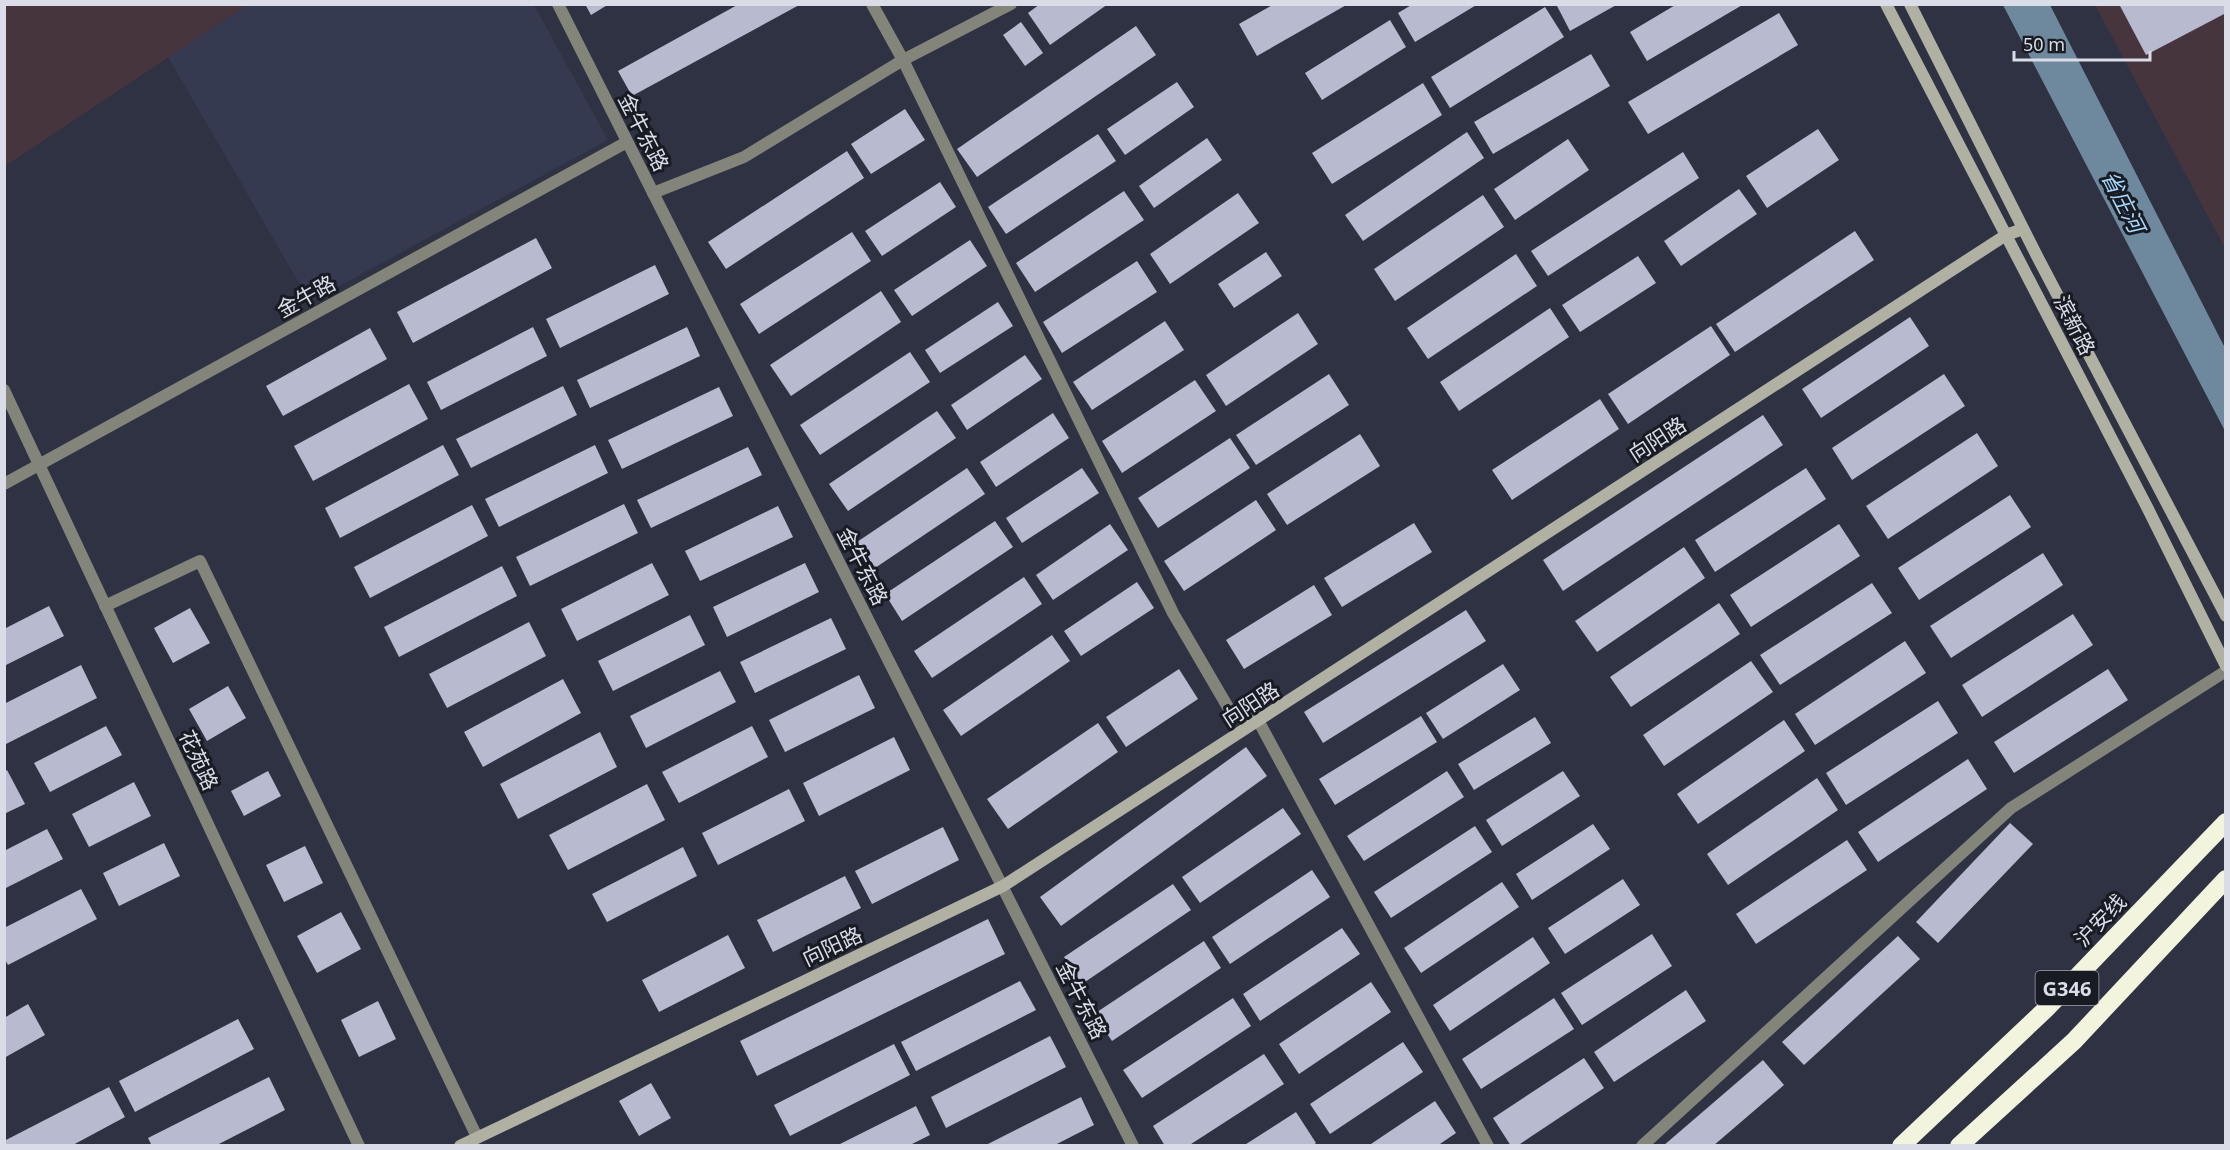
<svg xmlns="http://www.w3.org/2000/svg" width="2230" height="1150" font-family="'Noto Sans','Noto Sans SC',sans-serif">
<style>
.built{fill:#353a51}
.industrial{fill:#47353e}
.water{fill:#6e899d}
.building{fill:#b8bad0}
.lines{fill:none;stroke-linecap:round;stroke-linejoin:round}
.street{stroke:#83847a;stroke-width:12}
.secondary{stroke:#b0b1a2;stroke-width:12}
.highway{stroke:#f2f4dd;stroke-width:18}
.labels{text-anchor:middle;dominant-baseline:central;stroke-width:6;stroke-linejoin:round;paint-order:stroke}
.shield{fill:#191b22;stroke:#a0a3ad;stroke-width:1.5}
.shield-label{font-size:20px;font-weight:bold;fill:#dadde8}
.street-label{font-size:21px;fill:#dadde8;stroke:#191b22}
.water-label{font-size:22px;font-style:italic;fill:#a6d8fd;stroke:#191b22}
</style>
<rect width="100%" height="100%" fill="#2e3243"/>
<polygon class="built" points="247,5 534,5 608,140 310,302 168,57"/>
<g class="industrial">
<polygon points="5,4 247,4 247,5 5,166"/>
<polygon points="2095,5 2225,5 2225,248"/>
</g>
<polygon class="water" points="2003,5 2050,5 2225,348 2225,431"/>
<g class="building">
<polygon points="585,4 609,4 591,15"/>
<polygon points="739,4 801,4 632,96 618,71"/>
<polygon points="1040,4 1108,4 1050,45 1028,13"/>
<polygon points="1274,4 1348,4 1257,56 1239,24"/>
<polygon points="1413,4 1478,4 1415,42 1398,13"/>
<polygon points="1556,4 1618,4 1570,31"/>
<polygon points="1677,4 1744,4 1647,61 1630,32"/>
<polygon points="2119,4 2226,4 2226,13 2146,55"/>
<polygon points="1545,7 1564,37 1450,108 1431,77"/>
<polygon points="1779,13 1798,45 1648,134 1628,102"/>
<polygon points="1390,20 1406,47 1322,100 1305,73"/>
<polygon points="1021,22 1043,53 1025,66 1003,35"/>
<polygon points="1136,26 1156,55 977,177 957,149"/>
<polygon points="1591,54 1610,86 1493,154 1474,122"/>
<polygon points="1177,82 1194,107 1125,155 1107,129"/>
<polygon points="1423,83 1442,115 1332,184 1312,153"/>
<polygon points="905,109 925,140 871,174 851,144"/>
<polygon points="1818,129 1839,160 1767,208 1746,176"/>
<polygon points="1467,132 1484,158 1363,241 1345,215"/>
<polygon points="1098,134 1116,161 1006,234 988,207"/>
<polygon points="1207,138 1222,160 1154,208 1139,186"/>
<polygon points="1568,139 1589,170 1515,220 1494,189"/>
<polygon points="847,151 864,178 726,269 708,242"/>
<polygon points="1683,152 1699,178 1548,276 1531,251"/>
<polygon points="940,182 956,207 882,256 865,231"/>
<polygon points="1739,189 1757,214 1681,266 1664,241"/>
<polygon points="1124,191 1144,220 1035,292 1016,263"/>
<polygon points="1238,193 1259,223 1170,284 1150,254"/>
<polygon points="1483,195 1504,227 1395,301 1374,269"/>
<polygon points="1855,231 1874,260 1735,352 1716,324"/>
<polygon points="852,232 871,261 759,334 740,304"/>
<polygon points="536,238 552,268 413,343 397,312"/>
<polygon points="970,240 987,266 912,316 894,290"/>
<polygon points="1266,252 1282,276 1234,308 1218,284"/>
<polygon points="1516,254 1537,286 1428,359 1407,328"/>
<polygon points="1638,256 1656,283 1580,332 1562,305"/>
<polygon points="1137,261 1157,292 1062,353 1043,322"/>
<polygon points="655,265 669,294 560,348 546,319"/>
<polygon points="881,291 901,322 791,396 770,365"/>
<polygon points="998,302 1013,326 940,373 925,350"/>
<polygon points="1550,308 1569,337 1459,411 1440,382"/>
<polygon points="1298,313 1318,344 1226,406 1206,375"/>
<polygon points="1910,317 1929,346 1821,418 1802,389"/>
<polygon points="1165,321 1184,350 1092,410 1073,382"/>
<polygon points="1711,326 1730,355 1628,424 1608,394"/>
<polygon points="533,327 547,356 441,410 427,382"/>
<polygon points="687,327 700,356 590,408 577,380"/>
<polygon points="370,328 387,359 283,416 266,386"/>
<polygon points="910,352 930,382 820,455 800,425"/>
<polygon points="1025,355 1042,379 967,430 951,405"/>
<polygon points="1329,374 1349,405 1256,465 1236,435"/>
<polygon points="1944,374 1965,406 1852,480 1832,448"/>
<polygon points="1195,380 1216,411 1122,473 1102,441"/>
<polygon points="409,384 428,419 313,481 294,446"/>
<polygon points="563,386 577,415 471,468 456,439"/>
<polygon points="719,387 733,416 622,469 608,440"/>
<polygon points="1600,399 1619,429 1512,500 1492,470"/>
<polygon points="937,411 956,438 848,511 829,484"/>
<polygon points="1053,413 1069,438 996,487 980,462"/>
<polygon points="1763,415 1783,445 1563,591 1543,560"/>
<polygon points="1977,433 1998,466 1888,539 1866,506"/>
<polygon points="1360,434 1380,466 1287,525 1267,494"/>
<polygon points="1230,438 1250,468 1158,528 1138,498"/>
<polygon points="443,445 459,475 340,538 325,508"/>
<polygon points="595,445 608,473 499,527 485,499"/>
<polygon points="748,447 762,475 651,528 637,500"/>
<polygon points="967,468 985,494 875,568 857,542"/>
<polygon points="1082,468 1099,493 1022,543 1006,518"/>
<polygon points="1806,468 1826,499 1715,572 1695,540"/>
<polygon points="2010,495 2031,527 1919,600 1898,568"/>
<polygon points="1256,500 1276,530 1184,591 1164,561"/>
<polygon points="624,504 638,533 530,586 516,557"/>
<polygon points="472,505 488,536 370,598 354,567"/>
<polygon points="778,506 793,537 700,581 685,551"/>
<polygon points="995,521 1013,547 902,621 885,594"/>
<polygon points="1414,523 1432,552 1342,607 1324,578"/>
<polygon points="1110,524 1128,550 1053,600 1036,575"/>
<polygon points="1839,524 1860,556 1751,627 1730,595"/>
<polygon points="1684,547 1705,578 1597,652 1575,621"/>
<polygon points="2043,553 2063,585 1951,658 1930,626"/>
<polygon points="652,563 669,595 577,641 561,609"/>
<polygon points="805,563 819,592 727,637 713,607"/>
<polygon points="502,566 517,596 399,657 384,627"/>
<polygon points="1024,577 1042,604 932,678 914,651"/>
<polygon points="1137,582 1154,608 1081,656 1064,631"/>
<polygon points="1872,583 1892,613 1780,685 1760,655"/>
<polygon points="1314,585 1332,615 1244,669 1226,640"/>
<polygon points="1719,603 1740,634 1631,707 1610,677"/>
<polygon points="49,606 64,636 4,666 4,629"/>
<polygon points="190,608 210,643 173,663 154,628"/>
<polygon points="1466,610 1486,641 1323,743 1304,712"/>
<polygon points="2073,614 2093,645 1982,717 1962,685"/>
<polygon points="690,615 705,645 613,691 598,661"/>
<polygon points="831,618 846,649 755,693 740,662"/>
<polygon points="529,622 546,656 447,708 429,674"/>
<polygon points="1052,635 1070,661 961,736 943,710"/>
<polygon points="1905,641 1926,673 1815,745 1795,714"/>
<polygon points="1751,661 1773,692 1664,766 1643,735"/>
<polygon points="1503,664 1520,690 1443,739 1426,713"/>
<polygon points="81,665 97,698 6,744 4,704"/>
<polygon points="1179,669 1198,699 1126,747 1106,717"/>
<polygon points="2108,669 2128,700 2014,773 1994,742"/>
<polygon points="720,671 736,702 646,748 630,716"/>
<polygon points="859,675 875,708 785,752 769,720"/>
<polygon points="563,679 581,713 483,767 464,732"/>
<polygon points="228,686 246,718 207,741 189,709"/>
<polygon points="1938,701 1958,733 1846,805 1826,773"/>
<polygon points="1421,716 1437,742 1335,805 1319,779"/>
<polygon points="1535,717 1551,743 1474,790 1458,764"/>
<polygon points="1784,720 1805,751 1698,824 1677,794"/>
<polygon points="1098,723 1118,752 1008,829 987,799"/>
<polygon points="106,726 122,755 50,792 34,763"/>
<polygon points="752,726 768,757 679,803 662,772"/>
<polygon points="600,732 617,767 518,819 500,784"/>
<polygon points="894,737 910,770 819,816 803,783"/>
<polygon points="1246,747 1267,776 1061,926 1040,897"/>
<polygon points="1968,759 1987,789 1878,862 1858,832"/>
<polygon points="7,770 25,804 4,814 4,772"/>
<polygon points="268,771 281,796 244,816 231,791"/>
<polygon points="1447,771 1464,797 1364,861 1347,836"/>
<polygon points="1563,771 1580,796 1502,846 1486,820"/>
<polygon points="1817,778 1838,810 1728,885 1707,854"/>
<polygon points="134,782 151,816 89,847 72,814"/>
<polygon points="647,784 665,820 568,870 549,835"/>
<polygon points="789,789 805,821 718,865 702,833"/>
<polygon points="1283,808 1301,834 1200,903 1182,877"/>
<polygon points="2010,823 2033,844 1938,943 1916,922"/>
<polygon points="1593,824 1610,849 1532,900 1516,874"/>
<polygon points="1475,826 1492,852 1391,918 1374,892"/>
<polygon points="943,827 959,860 872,904 855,871"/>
<polygon points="47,829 63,859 4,889 4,851"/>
<polygon points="1847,840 1867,870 1756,944 1736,914"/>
<polygon points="164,843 180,876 119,906 103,873"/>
<polygon points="305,846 323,883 284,902 266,865"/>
<polygon points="683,847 697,876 607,922 592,894"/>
<polygon points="1312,870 1330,897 1230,964 1212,937"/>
<polygon points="845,876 861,908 773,952 757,920"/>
<polygon points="1623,879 1640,905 1565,954 1548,928"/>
<polygon points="1502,882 1519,907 1421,973 1404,948"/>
<polygon points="1173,884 1191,910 1082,984 1064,957"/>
<polygon points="81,889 97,919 8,965 4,958 4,928"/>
<polygon points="341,912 361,949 317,973 297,936"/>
<polygon points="988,919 1005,954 757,1076 740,1041"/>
<polygon points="1342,928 1360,954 1260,1021 1243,994"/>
<polygon points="1652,934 1672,966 1582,1025 1561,993"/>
<polygon points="728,935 745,968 659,1012 642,980"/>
<polygon points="1898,936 1920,959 1804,1065 1782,1042"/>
<polygon points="1533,937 1550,963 1450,1031 1433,1005"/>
<polygon points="1204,941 1221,968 1112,1041 1094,1014"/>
<polygon points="1020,981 1036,1010 916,1071 901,1042"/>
<polygon points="1371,982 1391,1012 1299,1074 1279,1044"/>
<polygon points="1686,990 1706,1021 1614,1082 1594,1052"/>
<polygon points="1233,998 1251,1026 1142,1098 1123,1070"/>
<polygon points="1554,998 1574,1029 1481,1089 1462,1059"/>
<polygon points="378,1001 396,1039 359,1057 341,1020"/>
<polygon points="28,1004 45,1035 4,1058 4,1018"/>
<polygon points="238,1019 254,1049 135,1112 119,1081"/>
<polygon points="1050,1036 1066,1067 946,1128 931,1097"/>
<polygon points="1403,1042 1423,1072 1330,1134 1310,1104"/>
<polygon points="894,1044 910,1075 790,1136 774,1105"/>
<polygon points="1264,1054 1284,1084 1188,1146 1165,1146 1153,1126"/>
<polygon points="1584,1058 1604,1088 1517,1146 1511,1146 1493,1118"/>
<polygon points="1763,1060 1784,1085 1713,1146 1663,1146"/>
<polygon points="269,1077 285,1110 215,1146 152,1146 148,1138"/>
<polygon points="651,1083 671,1118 639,1136 619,1101"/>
<polygon points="109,1087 125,1117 71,1146 4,1146 4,1141"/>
<polygon points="1081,1097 1094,1125 1053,1146 984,1146"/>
<polygon points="1435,1101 1456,1133 1437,1146 1368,1146"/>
<polygon points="916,1106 930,1135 908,1146 836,1146"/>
<polygon points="1296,1112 1316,1143 1312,1146 1243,1146"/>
</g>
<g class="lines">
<g class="street">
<polyline points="558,4 1133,1146"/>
<polyline points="872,4 903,60 1173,613 1229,709 1259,722 1488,1146"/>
<polyline points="653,193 744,157 903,60 1011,4"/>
<polyline points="4,390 359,1146"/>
<polyline points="4,484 627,142"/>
<polyline points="105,606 200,561 477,1137"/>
<polyline points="1642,1146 2011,808 2226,671"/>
</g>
<g class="secondary">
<polyline points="1886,4 2147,507 2226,666"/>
<polyline points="1910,4 2037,256 2226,616"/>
<polyline points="460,1146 1003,886 2006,235 2023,229"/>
</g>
<g class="highway">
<polyline points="1901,1146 2046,1009 2226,822"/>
<polyline points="1959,1146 2074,1041 2226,879"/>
</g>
</g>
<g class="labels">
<rect class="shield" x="2035.5" y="971" width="63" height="34" rx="4.5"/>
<g class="shield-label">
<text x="2067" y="988">G346</text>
</g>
<g class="street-label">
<text transform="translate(644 132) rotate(63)">金牛东路</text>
<text transform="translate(306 296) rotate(-29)">金牛路</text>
<text transform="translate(2075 325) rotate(63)">滨新路</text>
<text transform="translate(1657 439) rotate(-33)">向阳路</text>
<text transform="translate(863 566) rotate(63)">金牛东路</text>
<text transform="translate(1250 704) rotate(-33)">向阳路</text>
<text transform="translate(199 760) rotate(65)">花苑路</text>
<text transform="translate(2100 920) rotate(-46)">沪安线</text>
<text transform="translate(832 946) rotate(-25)">向阳路</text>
<text transform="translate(1082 1000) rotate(63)">金牛东路</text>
</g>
<g class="water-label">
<text transform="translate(2124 201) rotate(63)">省庄河</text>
</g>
</g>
<rect width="2230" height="1150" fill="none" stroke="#dadde8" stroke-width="12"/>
<path d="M2014 51v9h136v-9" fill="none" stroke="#dadde8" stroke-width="3"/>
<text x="2023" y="51" font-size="18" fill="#dadde8" stroke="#191b22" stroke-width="4.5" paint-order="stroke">50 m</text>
</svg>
